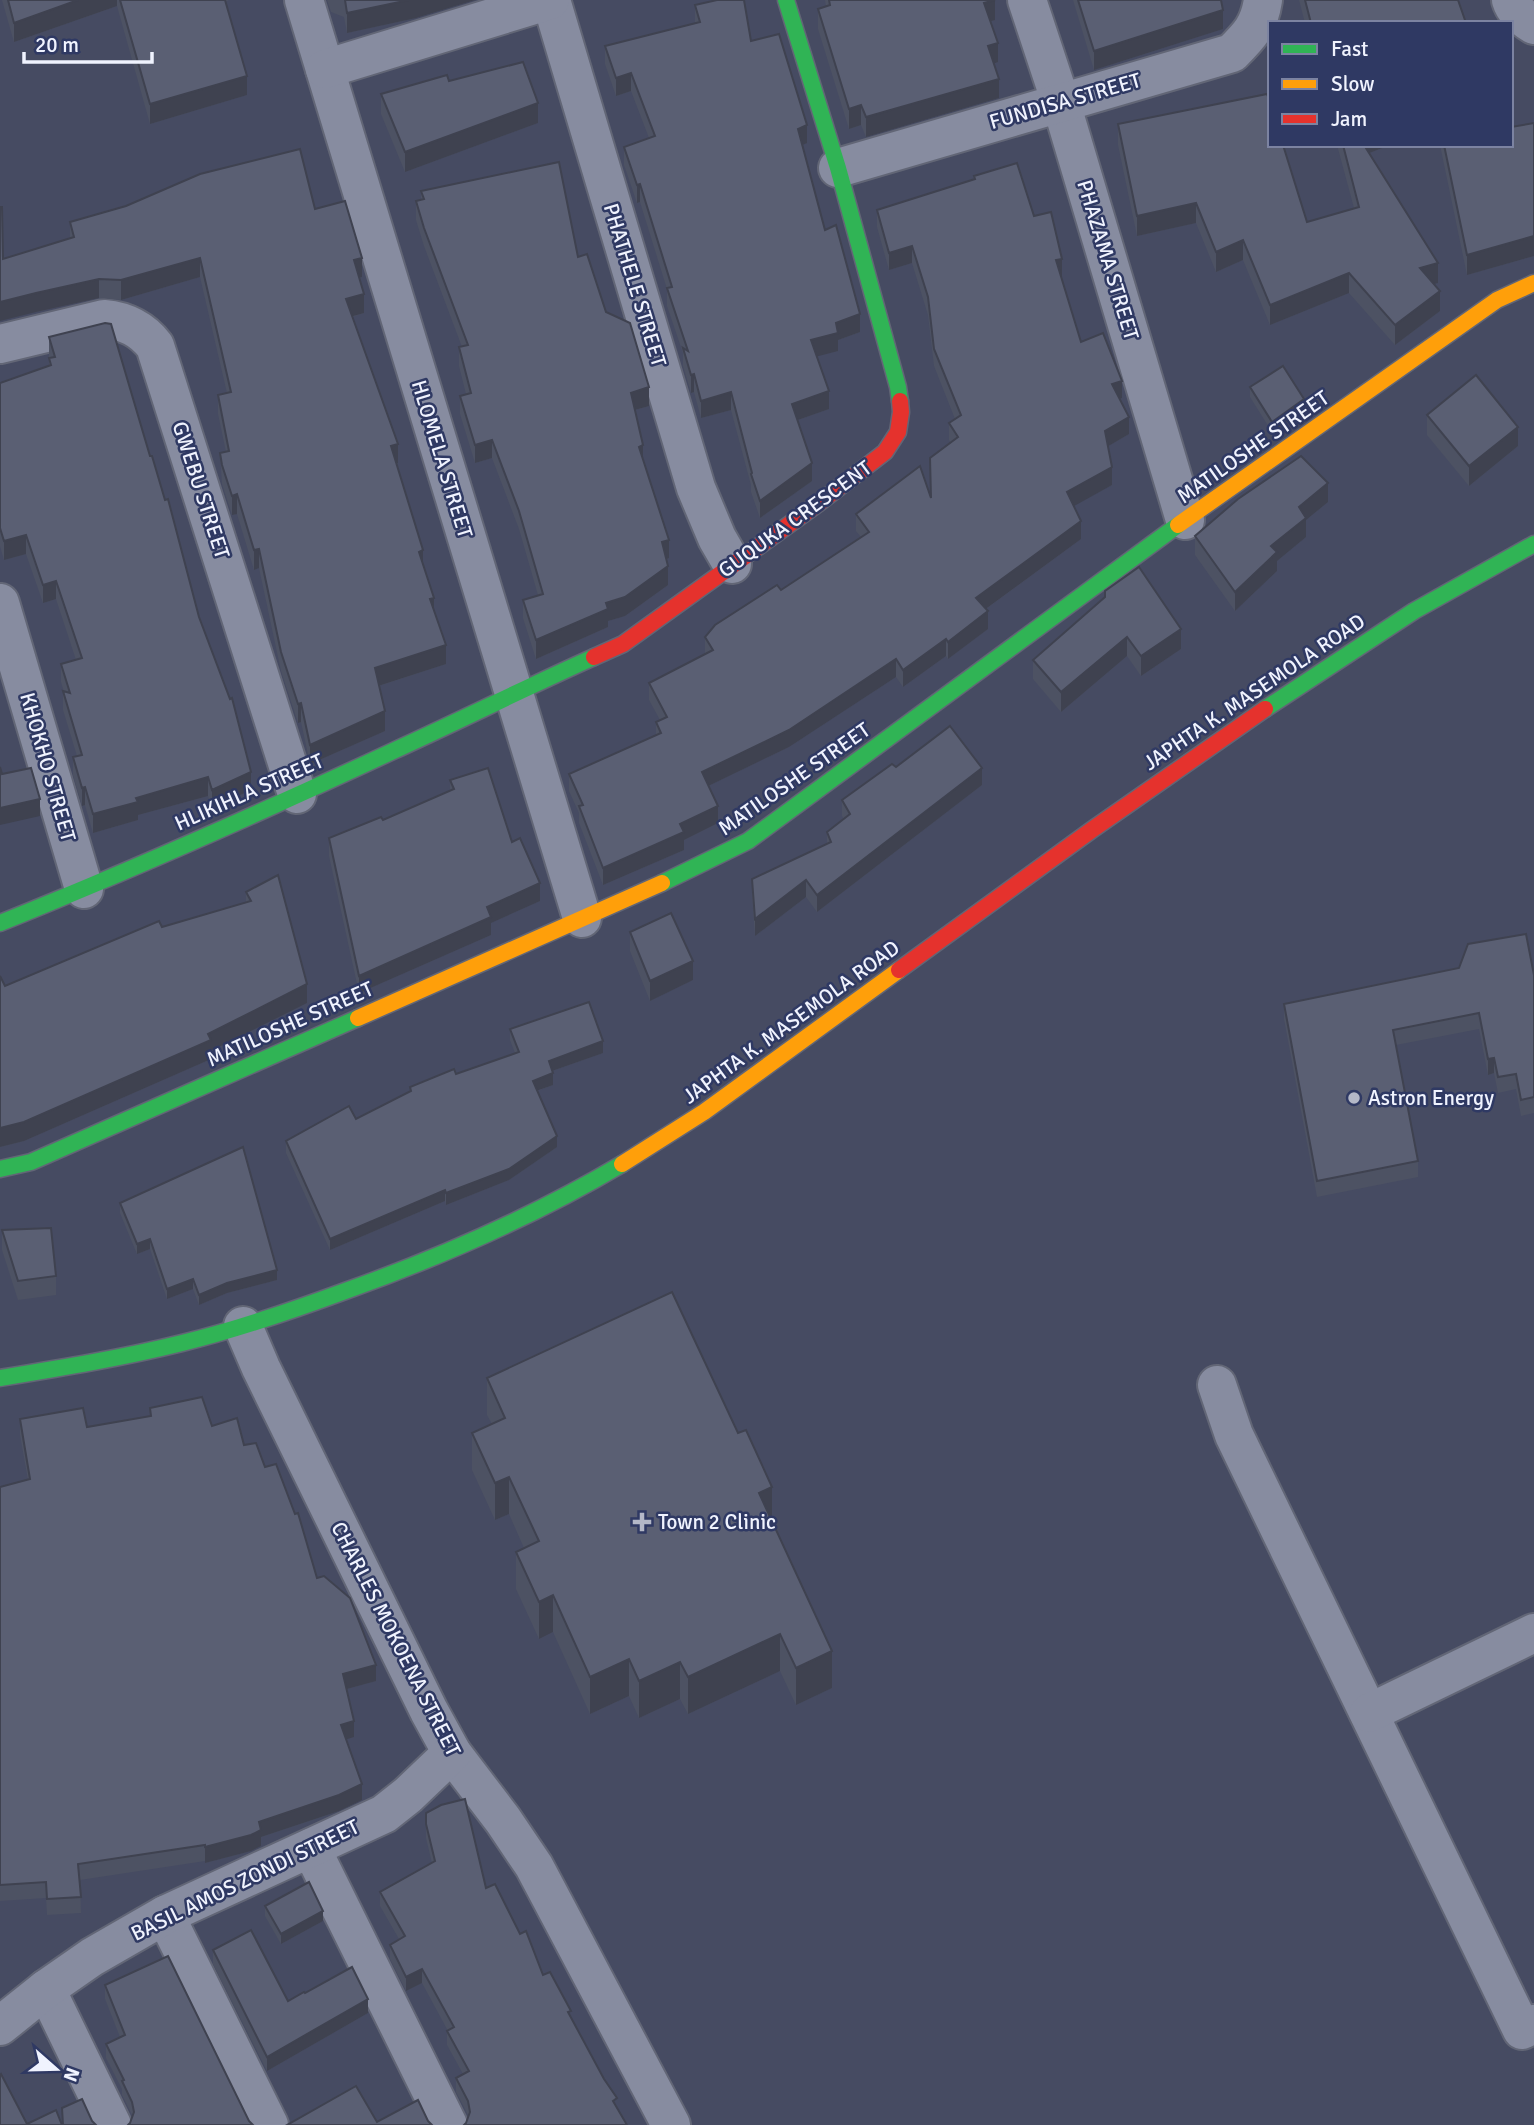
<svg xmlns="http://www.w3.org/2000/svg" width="1534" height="2125" font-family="Signika,sans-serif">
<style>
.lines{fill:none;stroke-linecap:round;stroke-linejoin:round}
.street-casing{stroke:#626676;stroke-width:42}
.fast-casing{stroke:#626676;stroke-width:19}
.slow-casing{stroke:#626676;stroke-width:19}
.jam-casing{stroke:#626676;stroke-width:19}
.street{stroke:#878ca0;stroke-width:38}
.fast{stroke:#30b455;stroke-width:16}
.slow{stroke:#ff9f0a;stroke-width:16}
.jam{stroke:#e5322d;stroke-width:16}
.wall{fill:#4d5263}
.shaded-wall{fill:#3f4250}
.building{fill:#5a5f73;stroke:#3f4250;stroke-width:2}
.poi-dot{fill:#b4b8c7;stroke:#2f3963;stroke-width:2.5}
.labels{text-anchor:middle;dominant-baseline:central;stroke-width:5;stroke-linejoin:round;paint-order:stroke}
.street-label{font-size:21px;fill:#f0f3fe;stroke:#2f3963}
.poi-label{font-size:21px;fill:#f0f3fe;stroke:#2f3963;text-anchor:start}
</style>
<rect width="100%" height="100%" fill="#464b62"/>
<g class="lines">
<g class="street-casing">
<g id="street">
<polyline points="304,0 582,918"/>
<polyline points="551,0 696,488 717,538 732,564"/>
<polyline points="1027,0 1061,103 1185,520"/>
<path d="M1511,0C1514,10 1524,19 1534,25"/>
<polyline points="325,69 550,0"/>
<path d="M838,168L1232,53C1250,35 1259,26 1263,0"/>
<path d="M0,344L104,319C126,321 142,329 155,346L297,794"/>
<polyline points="0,603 84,889"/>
<polyline points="243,1326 261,1368 429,1711 452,1753 503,1820 534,1866 671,2125"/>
<polyline points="1217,1385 1234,1435 1522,2030 1534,2024"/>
<polyline points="1369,1713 1534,1633"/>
<polyline points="311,1848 448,2125"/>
<polyline points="165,1915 269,2125"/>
<polyline points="46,1989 112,2125"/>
<polyline points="0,2026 46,1989 92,1957 165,1915 384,1814 408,1795 452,1753"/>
</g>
</g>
<g class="fast-casing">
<g id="fast">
<polyline points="786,0 838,168 898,387 900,401"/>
<polyline points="1265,709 1414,611 1534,544"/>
<polyline points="662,883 748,841 1178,525"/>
<path d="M0,923C132,870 262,812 391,752C459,721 525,688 594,657"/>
<polyline points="0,1169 31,1162 358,1018"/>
<path d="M0,1378C61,1368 122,1358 182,1343C239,1329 294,1310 348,1290C443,1256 536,1215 622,1164"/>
</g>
</g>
<g class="slow-casing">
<g id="slow">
<polyline points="1178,525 1497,300 1534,283"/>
<polyline points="358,1018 662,883"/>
<polyline points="622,1164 704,1112 899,970"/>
</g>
</g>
<g class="jam-casing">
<g id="jam">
<polyline points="594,657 623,644 819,503 885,452 898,432 901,412 900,401"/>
<polyline points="899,970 1093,829 1265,709"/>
</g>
</g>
<use href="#street" class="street"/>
<use href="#fast" class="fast"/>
<use href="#slow" class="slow"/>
<use href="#jam" class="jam"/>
</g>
<g class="wall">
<polygon points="2,0 229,0 225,2 247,95 150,124 117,6 14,42"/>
<polygon points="327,0 475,0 416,18 347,33 344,17 331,12"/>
<polygon points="825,0 995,0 995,20 990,21 998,62 994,64 999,98 866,137 861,125 849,129 818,29 818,9 826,6"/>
<polygon points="1073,0 1221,0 1223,29 1094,70"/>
<polygon points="1299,0 1458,0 1466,23 1305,23"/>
<polygon points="695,5 751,41 807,143 802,145 825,230 860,332 838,340 838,351 816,356 829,409 798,420 812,481 760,518 751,492 751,485 731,410 701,418 694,392 691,393 683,366 683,353 667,306 667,289 640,202 637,203 624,165 624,147 649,138 631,91 616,96 605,64 605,46 695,23"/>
<polygon points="449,81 538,123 405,172 381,114 381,94"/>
<polygon points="1534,123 1534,256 1467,275 1440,145 1511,145"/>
<polygon points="1118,124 1307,222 1354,208 1337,145 1390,145 1369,153 1438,283 1434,284 1440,311 1395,345 1349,293 1270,325 1243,260 1216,272 1196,223 1137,236 1118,145"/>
<polygon points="974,176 1034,216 1062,276 1061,277 1081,342 1122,398 1120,399 1129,434 1108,446 1112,485 1073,506 1081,539 986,609 988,629 948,659 946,656 903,687 896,677 789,747 708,786 718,823 684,840 684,850 603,885 579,823 579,813 569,791 569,774 656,735 656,722 660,720 649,700 649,683 705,654 705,637 781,590 861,537 856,531 856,514 931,497 951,443 949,440 949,423 955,419 934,366 928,315 912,263 889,270 877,227 877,210 974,179"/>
<polygon points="421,191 578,257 606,312 649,406 635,410 643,461 669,558 666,559 668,585 625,616 608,621 608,627 536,659 523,618 523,600 538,595 519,529 492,458 475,463 460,414 460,396 466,394 459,366 459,347 462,347 424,246 416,220 416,201 421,200"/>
<polygon points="315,209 362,277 359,278 364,313 352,317 398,463 397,464 434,610 446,664 379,686 385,731 310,764 301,722 298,723 281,671 259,568 254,570 237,514 232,515 222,484 220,453 226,452 218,414 218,395 227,393 200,277 121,300 99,298 36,312 3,259 70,238 70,222"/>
<polygon points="49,337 150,456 251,790 212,808 208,796 138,815 138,820 93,833 85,805 82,806 73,775 73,757 77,756 63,710 63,691 64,692 61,682 61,664 76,660 56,599 43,603 26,554 4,560 0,546 0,383 49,366"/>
<polygon points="1250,387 1304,409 1272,432 1250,397"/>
<polygon points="1427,415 1518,446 1469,486 1427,435"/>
<polygon points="1328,502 1306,520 1306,537 1277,561 1277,571 1235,611 1195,555 1195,536"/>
<polygon points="1105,597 1181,649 1141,676 1127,656 1061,712 1033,679 1033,660"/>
<polygon points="896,767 982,785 817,912 806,897 755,936 752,895 752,879 827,844 827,832 844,819 842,816 842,800"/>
<polygon points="450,780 512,842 540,901 491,923 491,935 359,993 329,856 329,838 383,820 450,791"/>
<polygon points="246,892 307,1003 211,1051 211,1059 24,1141 0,1147 0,976 5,986 162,927 246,903"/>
<polygon points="630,932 693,980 650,1001 630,951"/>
<polygon points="1534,975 1534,1113 1521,1116 1516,1089 1498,1093 1494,1073 1488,1075 1479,1029 1396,1045 1418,1161 1418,1177 1317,1197 1284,1019 1284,1004"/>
<polygon points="510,1029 603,1053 552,1071 553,1085 537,1091 557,1147 509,1180 446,1205 445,1201 330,1250 286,1153 286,1141 356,1119 410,1092 410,1087 456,1074 515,1053 510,1040"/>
<polygon points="120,1203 277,1280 227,1293 199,1305 193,1289 167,1299 150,1249 137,1254 120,1213"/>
<polygon points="2,1230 56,1276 56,1295 18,1300 2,1250"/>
<polygon points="487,1378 772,1522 832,1688 796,1705 780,1671 688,1714 680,1699 639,1718 629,1696 590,1714 553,1632 539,1639 516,1589 516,1552 524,1548 509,1514 495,1520 472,1470 472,1433 492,1424 487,1415"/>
<polygon points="150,1408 212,1426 244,1445 265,1467 317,1578 376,1681 347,1689 354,1737 346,1739 362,1800 339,1811 261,1837 261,1846 251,1851 205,1863 205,1861 80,1880 81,1913 47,1915 46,1898 0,1901 0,1487 28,1480 20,1435 20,1419 87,1427 150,1416"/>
<polygon points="426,1813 486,1888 520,1934 543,1975 571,2017 617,2108 466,2123 468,2115 456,2092 456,2078 463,2074 447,2045 447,2031 448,2031 422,1983 406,1991 390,1959 390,1945 399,1939 380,1906 380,1892 432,1863 426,1838"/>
<polygon points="265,1906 323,1921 281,1944 265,1916"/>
<polygon points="213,1950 288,2001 305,1993 368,2013 267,2071 213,1964"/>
<polygon points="105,1985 249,2121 130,2123 132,2115 122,2095 122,2089 106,2058 106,2044 120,2037 105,1999"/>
</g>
<g class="shaded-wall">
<polygon points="78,0 117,0 117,6 14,42 14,23"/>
<polygon points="409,0 475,0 416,18 347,33 347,13"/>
<polygon points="995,0 995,20 984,23 984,3"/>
<polygon points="1223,10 1223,29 1094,70 1094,51"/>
<polygon points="998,43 998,62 988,66 988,46"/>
<polygon points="631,73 631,91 616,96 616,78"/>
<polygon points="247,76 247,95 150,124 150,104"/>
<polygon points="999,79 999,98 866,137 866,117"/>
<polygon points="538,103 538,123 405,172 405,152"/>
<polygon points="861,105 861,125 849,129 849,109"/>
<polygon points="807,125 807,143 798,147 798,129"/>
<polygon points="1359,145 1390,145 1359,157"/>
<polygon points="640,184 640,202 637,203 637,185"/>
<polygon points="1196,203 1196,223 1137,236 1137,216"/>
<polygon points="1534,236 1534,256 1467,275 1467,255"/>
<polygon points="1243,240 1243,260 1216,272 1216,252"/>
<polygon points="912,246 912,263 889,270 889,253"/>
<polygon points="200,258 200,277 121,300 121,280"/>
<polygon points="362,258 362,277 354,279 354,260"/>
<polygon points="1062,259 1062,276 1056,278 1056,260"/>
<polygon points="1438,263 1438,283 1420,288 1420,268"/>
<polygon points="1349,273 1349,293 1270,325 1270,305"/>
<polygon points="99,279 99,298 36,312 0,321 0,302 36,293"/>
<polygon points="1440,291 1440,311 1395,345 1395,325"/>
<polygon points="364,294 364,313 346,318 346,299"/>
<polygon points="860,314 860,332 838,340 838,351 811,358 811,340 836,323"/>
<polygon points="694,374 694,392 691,393 691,375"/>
<polygon points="1122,381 1122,398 1112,402 1112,384"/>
<polygon points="649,387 649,406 631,411 631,393"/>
<polygon points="829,391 829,409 792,422 792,404"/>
<polygon points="731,392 731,410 701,418 701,401"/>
<polygon points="1304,399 1304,409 1272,432 1272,422"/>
<polygon points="1129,417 1129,434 1105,448 1105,431"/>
<polygon points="1518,427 1518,446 1469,486 1469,466"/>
<polygon points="492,440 492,458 475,463 475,445"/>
<polygon points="398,444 398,463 391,465 391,446"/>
<polygon points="643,445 643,464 639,447"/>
<polygon points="812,463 812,481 760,518 760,501"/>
<polygon points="1112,467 1112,485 1067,510 1067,492"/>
<polygon points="1328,483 1328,502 1306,520 1306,537 1277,561 1277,571 1235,611 1235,592 1271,546 1299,507"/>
<polygon points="237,494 237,514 232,515 232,496"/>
<polygon points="1081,521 1081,539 976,616 976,598"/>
<polygon points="26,535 26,554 4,560 4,541"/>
<polygon points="669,540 669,558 662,561 662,542"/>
<polygon points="259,549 259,568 254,570 254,550"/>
<polygon points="423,550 423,570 419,552"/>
<polygon points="668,566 668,585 625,616 608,621 608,627 536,659 536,640 606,603"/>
<polygon points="56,581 56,599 43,603 43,585"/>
<polygon points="434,598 434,617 430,599"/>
<polygon points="988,611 988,629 948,659 948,642"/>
<polygon points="1181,629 1181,649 1141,676 1141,656"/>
<polygon points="1127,637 1127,656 1061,712 1061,692"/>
<polygon points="946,639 946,656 903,687 903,670"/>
<polygon points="446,645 446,664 375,687 375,668"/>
<polygon points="896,659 896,677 789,747 702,789 702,772"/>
<polygon points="301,703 301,722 298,723 298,704"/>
<polygon points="385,711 385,731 310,764 310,745"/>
<polygon points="982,768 982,785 817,912 817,895"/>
<polygon points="251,772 251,790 212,808 212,790"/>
<polygon points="208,777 208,796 138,815 138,820 93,833 93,814 136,798"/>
<polygon points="85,787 85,805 82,806 82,788"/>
<polygon points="40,799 40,816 0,825 0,808"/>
<polygon points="718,806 718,823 684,840 684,850 603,885 603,868 680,824"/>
<polygon points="806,880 806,897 755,936 755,919"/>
<polygon points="540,883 540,901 491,923 491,935 359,993 359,976 487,907"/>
<polygon points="693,961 693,980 650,1001 650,981"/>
<polygon points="307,984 307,1003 211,1051 211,1059 24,1141 0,1147 0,1128 208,1034"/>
<polygon points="603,1041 603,1053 549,1072 549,1061"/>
<polygon points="1494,1058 1494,1073 1488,1075 1488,1059"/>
<polygon points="553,1073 553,1085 533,1092 533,1081"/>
<polygon points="557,1136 557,1147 509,1180 446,1205 446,1193"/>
<polygon points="445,1190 445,1201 330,1250 330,1239"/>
<polygon points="150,1239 150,1249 137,1254 137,1244"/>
<polygon points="277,1270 277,1280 227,1293 199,1305 199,1295 227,1283"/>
<polygon points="193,1279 193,1289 167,1299 167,1289"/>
<polygon points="509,1477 509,1514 495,1520 495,1483"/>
<polygon points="772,1487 772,1524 759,1493"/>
<polygon points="553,1595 553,1632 539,1639 539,1602"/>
<polygon points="780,1634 780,1671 688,1714 688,1677"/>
<polygon points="832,1651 832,1688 796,1705 796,1668"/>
<polygon points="629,1659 629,1696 590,1714 590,1677"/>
<polygon points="680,1662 680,1699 639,1718 639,1681"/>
<polygon points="376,1665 376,1681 343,1690 343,1674"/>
<polygon points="354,1721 354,1737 341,1741 341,1725"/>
<polygon points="362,1784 362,1800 339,1811 261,1837 261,1846 251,1851 205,1863 205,1847 259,1822"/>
<polygon points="323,1911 323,1921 281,1944 281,1934"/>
<polygon points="422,1969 422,1983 406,1991 406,1977"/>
<polygon points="368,1999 368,2013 267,2071 267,2057"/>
</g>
<g class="building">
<polygon points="8,0 78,0 14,23"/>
<polygon points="120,0 225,0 247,76 150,104"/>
<polygon points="345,0 409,0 347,13"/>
<polygon points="717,0 744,0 751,41 779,34 807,125 798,129 825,230 836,225 860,314 836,323 838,333 811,340 829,391 792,404 812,463 760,501 751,474 752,473 731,392 701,401 694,374 691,375 683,348 688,351 667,288 672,287 640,184 637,185 624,147 655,136 631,73 616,78 605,46 700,22 695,5"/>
<polygon points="829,0 995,0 984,3 998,43 988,46 999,79 866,117 861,105 849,109 818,9 830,5"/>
<polygon points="1078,0 1221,0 1223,10 1094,51"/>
<polygon points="1305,0 1458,0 1466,23 1311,23"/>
<polygon points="523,62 538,103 405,152 381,94 447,75 449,81"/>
<polygon points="1267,94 1270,101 1270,145 1283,145 1307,222 1359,207 1343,145 1364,145 1438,263 1420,268 1440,291 1395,325 1349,273 1270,305 1243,240 1216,252 1196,203 1137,216 1118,124"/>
<polygon points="1534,123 1534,236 1467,255 1444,145 1511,145 1511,127"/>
<polygon points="300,149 315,209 345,201 362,258 354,260 364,294 346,299 398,444 391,446 423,550 419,552 434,598 430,599 446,645 375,668 385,711 310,745 301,703 298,704 281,652 259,549 254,550 237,494 232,496 222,465 220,453 229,451 218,395 231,392 200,258 121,280 99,279 36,293 0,302 0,207 2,207 3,259 74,237 70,222 126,206 200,174"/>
<polygon points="559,162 578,257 587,254 606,312 630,323 649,387 631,393 643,445 639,447 669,540 662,542 668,566 625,597 606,603 608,609 536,640 523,600 543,594 519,511 492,440 475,445 460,396 471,393 459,347 468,345 424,228 416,201 424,199 421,191"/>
<polygon points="1017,163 1034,216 1051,212 1062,259 1056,260 1081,342 1103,333 1122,381 1112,384 1129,417 1105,431 1112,467 1067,492 1081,521 976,598 988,611 948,642 946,639 903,670 896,659 789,730 702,772 718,806 680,824 684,832 603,868 579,806 583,805 569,774 661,733 656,722 667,717 649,683 713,650 705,637 715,625 777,585 781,590 869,532 856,514 920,466 931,498 930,458 958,437 949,423 961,415 934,349 928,297 912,246 889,253 877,210 975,179 974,176"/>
<polygon points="105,323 111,324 150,456 152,456 165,500 168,499 199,617 230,699 232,698 251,772 212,790 208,777 136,798 138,802 93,814 85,787 82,788 73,757 82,755 63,691 70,693 61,664 82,658 56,581 43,585 26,535 4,541 0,528 0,383 51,365 49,358 55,357 49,337"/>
<polygon points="1283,366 1304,399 1272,422 1250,387"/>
<polygon points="1476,375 1518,427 1469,466 1427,415"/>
<polygon points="1301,456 1328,483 1299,507 1306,518 1271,546 1277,552 1235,592 1195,536 1238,499"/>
<polygon points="1139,567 1181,629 1141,656 1127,637 1061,692 1033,660 1105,597 1105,591"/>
<polygon points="950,726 982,768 817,895 806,880 755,919 752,879 831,842 827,832 850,814 842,800 892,764 896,767"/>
<polygon points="0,767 2,774 31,768 40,799 0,808"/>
<polygon points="488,768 512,842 520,838 540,883 487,907 491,917 359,976 329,838 381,817 383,820 454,789 450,780"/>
<polygon points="278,875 307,984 208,1034 211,1040 24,1122 0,1128 0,976 5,986 159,921 162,927 251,901 246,892"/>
<polygon points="671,913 693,961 650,981 630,932"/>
<polygon points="1526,934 1534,975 1534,1097 1521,1100 1516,1074 1498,1077 1494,1058 1488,1059 1479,1013 1393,1030 1418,1161 1317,1181 1284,1004 1459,968 1468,944"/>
<polygon points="589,1002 603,1041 549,1061 553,1073 533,1081 557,1136 509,1169 446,1193 445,1190 330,1239 286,1141 349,1106 356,1119 411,1091 410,1087 454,1069 456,1074 519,1052 510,1029"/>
<polygon points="243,1147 277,1270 227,1283 199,1295 193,1279 167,1289 150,1239 137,1244 120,1203"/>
<polygon points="51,1228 56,1276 18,1281 2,1230"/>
<polygon points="672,1292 738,1433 746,1430 772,1487 759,1493 832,1651 796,1668 780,1634 688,1677 680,1662 639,1681 629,1659 590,1677 553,1595 539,1602 516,1552 539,1541 509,1477 495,1483 472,1433 505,1418 487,1378"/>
<polygon points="202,1397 212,1426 237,1418 244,1445 256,1443 265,1467 276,1464 295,1514 298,1513 317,1578 324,1576 350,1598 376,1665 343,1674 354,1721 341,1725 362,1784 339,1795 259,1822 261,1830 251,1835 205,1847 205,1845 78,1864 81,1897 47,1899 46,1882 0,1885 0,1487 30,1479 20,1419 83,1408 87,1427 151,1416 150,1408"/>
<polygon points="465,1799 486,1888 495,1884 520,1934 526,1931 543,1975 550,1972 571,2011 568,2012 604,2079 617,2098 613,2101 627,2125 464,2125 466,2123 470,2112 468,2101 456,2078 469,2071 447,2031 454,2027 422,1969 406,1977 390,1945 405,1936 380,1892 435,1861 426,1824 426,1813 441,1805"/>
<polygon points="309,1882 323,1911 281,1934 265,1906"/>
<polygon points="251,1930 288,2001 304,1992 305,1993 352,1967 368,1999 267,2057 213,1950"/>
<polygon points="168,1956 249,2121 253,2125 128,2125 130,2123 134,2112 132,2102 122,2081 124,2080 106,2044 125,2035 105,1985"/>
<polygon points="1,2074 27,2124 56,2110 62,2125 0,2125 0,2075"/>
<polygon points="356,2086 377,2122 418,2100 428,2121 432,2125 287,2125"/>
<polygon points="82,2099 92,2121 96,2125 63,2125 62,2108"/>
</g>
<g class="poi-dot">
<circle cx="1354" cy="1098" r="7"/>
<path d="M638.5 1511.5h7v7h7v7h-7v7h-7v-7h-7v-7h7z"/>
</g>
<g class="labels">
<g class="street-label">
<text transform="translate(1065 101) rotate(-16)">FUNDISA STREET</text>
<text transform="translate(1108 260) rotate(73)">PHAZAMA STREET</text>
<text transform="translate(635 285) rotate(73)">PHATHELE STREET</text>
<text transform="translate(1253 447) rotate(-35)">MATILOSHE STREET</text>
<text transform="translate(442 459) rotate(73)">HLOMELA STREET</text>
<text transform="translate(201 490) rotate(72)">GWEBU STREET</text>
<text transform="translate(795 519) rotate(-36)">GUQUKA CRESCENT</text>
<text transform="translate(1254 692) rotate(-34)">JAPHTA K. MASEMOLA ROAD</text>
<text transform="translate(48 767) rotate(74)">KHOKHO STREET</text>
<text transform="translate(794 779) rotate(-35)">MATILOSHE STREET</text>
<text transform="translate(249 792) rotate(-24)">HLIKIHLA STREET</text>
<text transform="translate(791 1022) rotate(-36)">JAPHTA K. MASEMOLA ROAD</text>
<text transform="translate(290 1024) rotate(-24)">MATILOSHE STREET</text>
<text transform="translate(396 1639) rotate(63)">CHARLES MOKOENA STREET</text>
<text transform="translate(245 1880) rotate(-26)">BASIL AMOS ZONDI STREET</text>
</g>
<g class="poi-label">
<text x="1368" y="1098">Astron Energy</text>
<text x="658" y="1522">Town 2 Clinic</text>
</g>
</g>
<rect x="1268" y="21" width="245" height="126" fill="#2f3963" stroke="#7c83a1" stroke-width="2"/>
<rect x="1282" y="44" width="35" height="10" fill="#30b455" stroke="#7c83a1" stroke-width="2"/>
<text x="1331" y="56" font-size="21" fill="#f0f3fe">Fast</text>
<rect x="1282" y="79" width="35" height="10" fill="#ff9f0a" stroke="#7c83a1" stroke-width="2"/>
<text x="1331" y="91" font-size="21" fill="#f0f3fe">Slow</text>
<rect x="1282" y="114" width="35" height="10" fill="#e5322d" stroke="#7c83a1" stroke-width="2"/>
<text x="1331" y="126" font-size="21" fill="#f0f3fe">Jam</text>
<g transform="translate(56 2069) rotate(110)" stroke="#2f3963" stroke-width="5" paint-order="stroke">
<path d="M0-5L12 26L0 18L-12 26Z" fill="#f0f3fe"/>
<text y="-10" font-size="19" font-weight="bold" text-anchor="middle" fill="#f0f3fe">N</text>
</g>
<path d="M24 52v10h128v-10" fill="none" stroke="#f0f3fe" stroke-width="3.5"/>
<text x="35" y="52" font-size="21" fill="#f0f3fe" stroke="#2f3963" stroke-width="5" paint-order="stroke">20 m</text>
</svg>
